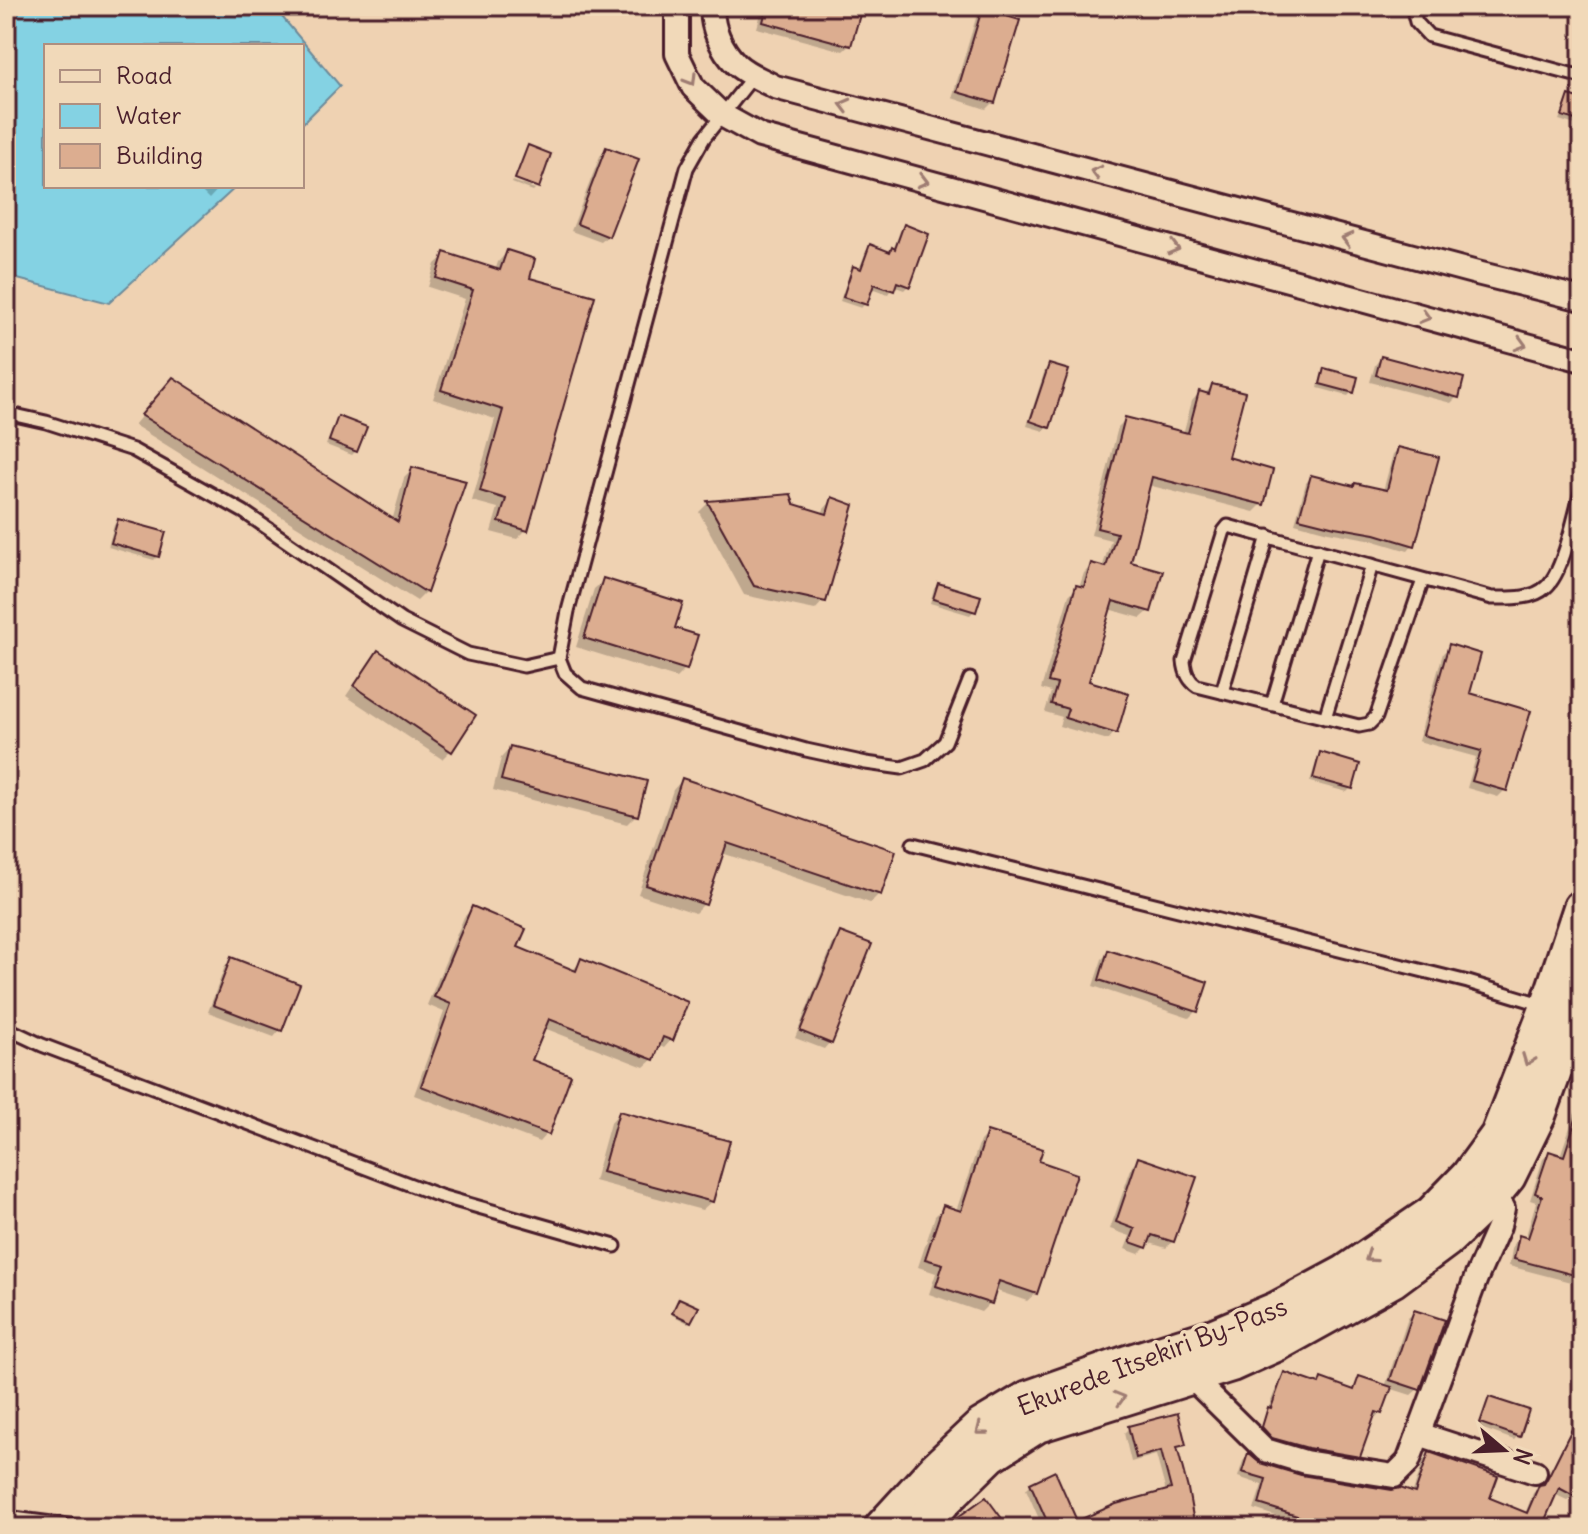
<svg xmlns="http://www.w3.org/2000/svg" width="1588" height="1534" font-family="Delius,sans-serif">
<style>
.water{fill:#84d2e3;stroke:#6d8a99;stroke-width:2}
.shadow{fill:#0003}
.building{fill:#dcad90;stroke:#4a1f2b;stroke-width:2}
.lines{fill:none;stroke-linecap:round;stroke-linejoin:round}
.lane-casing{stroke:#4a1f2b;stroke-width:17}
.street-casing{stroke:#4a1f2b;stroke-width:28}
.primary-casing{stroke:#4a1f2b;stroke-width:42}
.lane{stroke:#f1d9b9;stroke-width:11}
.street{stroke:#f1d9b9;stroke-width:22}
.primary{stroke:#f1d9b9;stroke-width:36}
.oneway{stroke:#9e7c72}
.labels{text-anchor:middle;dominant-baseline:central;stroke-width:7;stroke-linejoin:round;paint-order:stroke}
.street-label{font-size:26px;fill:#4a1f2b;stroke:#f1d9b9}
</style>
<rect width="100%" height="100%" fill="#efd2b2"/>
<filter id="ink" filterUnits="userSpaceOnUse"><feTurbulence type="fractalNoise" baseFrequency=".0125" numOctaves="2"/><feDisplacementMap in="SourceGraphic" scale="16" xChannelSelector="R" yChannelSelector="G"/><feConvolveMatrix kernelMatrix="1 2 1 2 8 2 1 2 1" color-interpolation-filters="sRGB"/></filter>
<g filter="url(#ink)">
<polygon class="water" points="6,6 273,6 340,86 302,124 302,46 46,46 46,186 237,186 109,303 6,276"/>
<g class="shadow">
<polygon points="763,6 835,6 850,45 843,51 757,28"/>
<polygon points="983,11 993,102 986,109 952,98 976,18"/>
<polygon points="1570,97 1582,101 1582,127 1559,120 1566,102"/>
<polygon points="607,149 608,236 601,242 571,231 600,156"/>
<polygon points="513,181 535,189 533,191 512,183"/>
<polygon points="196,186 221,186 209,199"/>
<polygon points="904,227 908,286 904,290 893,286 888,294 871,288 865,304 861,308 840,301 850,272 854,268 859,270 866,251 870,247 889,253 893,250 900,231"/>
<polygon points="507,252 527,279 526,530 517,539 491,532 498,508 472,501 495,419 433,399 465,299 428,287 435,264 445,255 495,271 498,262"/>
<polygon points="1381,358 1457,397 1451,403 1370,382 1375,365"/>
<polygon points="1049,366 1049,427 1044,431 1027,426 1045,370"/>
<polygon points="1325,370 1352,392 1348,396 1318,388 1321,375"/>
<polygon points="1213,386 1226,459 1262,504 1254,512 1148,485 1128,563 1149,611 1141,618 1108,609 1087,683 1115,732 1108,740 1059,726 1062,717 1045,712 1051,692 1041,689 1069,595 1077,587 1079,588 1084,573 1092,565 1102,568 1111,540 1091,535 1118,427 1126,419 1183,434 1192,401 1199,393 1204,394"/>
<polygon points="164,389 392,521 404,478 413,469 426,592 417,601 134,425"/>
<polygon points="339,418 356,451 352,455 326,445 335,423"/>
<polygon points="1399,449 1413,545 1408,551 1368,539 1328,532 1295,523 1306,483 1311,477 1353,488 1383,491 1393,454"/>
<polygon points="789,496 792,506 822,515 824,509 833,499 824,600 815,610 744,595 699,512 708,503"/>
<polygon points="118,521 158,556 154,560 108,547 114,525"/>
<polygon points="604,580 672,629 685,669 676,678 576,647 594,589"/>
<polygon points="938,585 974,611 970,615 930,603 934,589"/>
<polygon points="1450,647 1505,790 1498,797 1467,788 1476,757 1418,741 1443,653"/>
<polygon points="378,652 451,750 442,759 346,696 369,662"/>
<polygon points="510,748 636,815 627,824 493,790 501,758"/>
<polygon points="1321,755 1351,788 1347,792 1310,782 1317,759"/>
<polygon points="682,780 879,894 870,903 722,853 704,904 695,913 638,894 673,790"/>
<polygon points="472,909 516,948 572,971 581,961 672,1039 664,1048 658,1045 653,1059 644,1067 544,1028 530,1061 547,1133 539,1142 414,1095 444,1012 427,1005 464,917"/>
<polygon points="840,934 830,1042 824,1049 795,1038 834,941"/>
<polygon points="1109,952 1196,1011 1189,1018 1093,986 1102,959"/>
<polygon points="232,960 280,1030 274,1037 208,1012 225,966"/>
<polygon points="1582,1104 1582,1285 1509,1266 1513,1244 1520,1237 1525,1239 1536,1202 1530,1200 1543,1159 1550,1153 1560,1156 1576,1110"/>
<polygon points="619,1113 712,1201 702,1210 594,1181 610,1123"/>
<polygon points="988,1133 1037,1162 1036,1293 1027,1301 994,1290 990,1303 981,1312 929,1294 936,1273 918,1267 935,1216 944,1207 956,1211 980,1141"/>
<polygon points="1139,1159 1173,1241 1166,1248 1147,1242 1146,1247 1139,1254 1125,1249 1130,1236 1110,1229 1132,1166"/>
<polygon points="678,1301 690,1321 688,1323 672,1315"/>
<polygon points="1415,1312 1418,1389 1411,1395 1389,1388 1380,1413 1376,1417 1373,1416 1359,1455 1354,1460 1303,1452 1268,1441 1259,1432 1280,1378 1284,1374 1317,1385 1322,1380 1353,1391 1356,1382 1360,1378 1385,1387 1408,1318"/>
<polygon points="1490,1399 1518,1436 1514,1440 1478,1427 1486,1403"/>
<polygon points="1582,1407 1582,1501 1571,1497 1567,1500 1554,1494 1543,1521 1560,1528 1407,1528 1400,1526 1400,1528 1311,1528 1254,1509 1262,1485 1238,1477 1243,1461 1248,1456 1259,1465 1301,1477 1412,1494 1424,1460 1429,1454 1488,1499 1525,1514 1533,1493 1543,1485"/>
<polygon points="1129,1428 1184,1444 1175,1450 1193,1528 1043,1528 1026,1489 1031,1484 1076,1524 1166,1492 1156,1455 1131,1462 1124,1433"/>
</g>
<g class="building">
<polygon points="767,6 843,6 861,11 851,46 763,22"/>
<polygon points="982,9 1020,20 995,103 957,92"/>
<polygon points="1569,95 1582,99 1582,122 1562,116"/>
<polygon points="528,145 551,154 539,188 515,179"/>
<polygon points="606,147 639,159 609,237 577,224"/>
<polygon points="904,224 929,234 910,287 897,282 894,291 874,284 867,305 843,297 853,266 861,269 870,244 890,252 892,247 895,249"/>
<polygon points="507,250 535,259 530,278 595,296 528,531 499,522 506,499 480,491 503,410 441,390 473,290 436,278 444,252 500,270"/>
<polygon points="1381,356 1464,378 1459,398 1376,375"/>
<polygon points="1049,364 1069,370 1050,428 1030,421"/>
<polygon points="1324,368 1358,377 1354,393 1320,384"/>
<polygon points="173,377 398,522 412,467 466,481 427,593 141,415"/>
<polygon points="1212,384 1245,392 1228,457 1273,470 1264,505 1152,477 1131,562 1163,571 1151,612 1113,601 1089,681 1129,693 1117,734 1065,718 1068,709 1051,704 1057,684 1048,682 1076,585 1084,587 1091,563 1106,567 1117,533 1097,528 1125,417 1188,433 1199,391 1209,394"/>
<polygon points="338,416 367,427 357,452 329,441"/>
<polygon points="1398,447 1439,457 1415,546 1375,534 1335,527 1299,518 1311,475 1354,486 1355,483 1387,490"/>
<polygon points="791,494 794,504 827,514 832,497 854,505 826,602 754,586 707,501"/>
<polygon points="118,519 166,532 159,557 111,543"/>
<polygon points="603,578 683,603 675,628 698,635 687,670 584,638"/>
<polygon points="938,583 981,596 976,612 933,599"/>
<polygon points="1449,644 1481,654 1470,693 1531,711 1507,791 1472,781 1481,751 1423,735"/>
<polygon points="378,650 476,715 452,752 354,686"/>
<polygon points="510,746 647,781 638,816 501,780"/>
<polygon points="1320,752 1360,764 1353,789 1313,778"/>
<polygon points="682,778 896,851 881,895 727,843 706,905 646,885"/>
<polygon points="472,906 526,929 518,947 576,971 581,958 688,1002 673,1041 663,1037 654,1060 549,1019 532,1060 571,1075 549,1135 421,1086 451,1004 434,997"/>
<polygon points="840,932 872,944 832,1044 800,1031"/>
<polygon points="1108,950 1208,982 1198,1012 1099,980"/>
<polygon points="231,957 300,984 282,1031 213,1005"/>
<polygon points="1579,1110 1582,1110 1582,1277 1514,1259 1519,1235 1528,1238 1542,1196 1535,1193 1549,1151 1564,1156"/>
<polygon points="619,1111 730,1141 713,1202 602,1172"/>
<polygon points="987,1131 1043,1149 1039,1161 1077,1174 1037,1294 999,1281 992,1304 936,1286 943,1264 925,1259 943,1205 961,1211"/>
<polygon points="1138,1157 1197,1177 1174,1242 1152,1235 1147,1248 1130,1242 1135,1229 1116,1222"/>
<polygon points="679,1298 699,1307 691,1322 672,1313"/>
<polygon points="1414,1310 1445,1320 1420,1390 1390,1380"/>
<polygon points="1284,1372 1319,1384 1321,1378 1354,1390 1359,1376 1392,1387 1382,1414 1376,1412 1360,1457 1308,1448 1272,1438 1262,1427 1268,1407 1271,1408"/>
<polygon points="1489,1397 1529,1410 1520,1437 1480,1423"/>
<polygon points="1582,1409 1582,1481 1574,1496 1559,1488 1545,1520 1562,1528 1426,1528 1404,1520 1402,1528 1314,1528 1316,1522 1259,1504 1266,1479 1242,1472 1248,1453 1260,1463 1301,1475 1392,1490 1400,1488 1415,1493 1429,1452 1498,1476 1490,1498 1527,1513 1539,1485 1544,1484 1548,1477"/>
<polygon points="1178,1413 1186,1445 1177,1447 1188,1489 1195,1528 1050,1528 1030,1483 1055,1471 1077,1521 1116,1504 1171,1489 1161,1451 1136,1458 1128,1426"/>
<polygon points="986,1497 1009,1528 946,1528 951,1522"/>
</g>
<g class="lines">
<g class="lane-casing">
<g id="lane">
<polyline points="1412,6 1416,22 1429,36 1582,77"/>
<polyline points="754,75 704,138 687,168 568,611 559,658 565,673 582,688 806,750 866,763 902,768 925,760 945,742 970,679"/>
<polyline points="6,413 46,422 133,450 244,512 402,621 468,654 524,666 559,658"/>
<path d="M1423,580L1376,717L1369,724L1359,726L1197,686C1188,680 1185,672 1184,661L1224,531L1228,526L1492,598C1509,598 1532,600 1546,587C1564,572 1575,512 1582,488"/>
<polyline points="1222,692 1268,536"/>
<polyline points="1272,704 1318,550"/>
<polyline points="1325,718 1372,565"/>
<polyline points="913,844 1468,982 1544,1005"/>
<polyline points="6,1028 42,1045 440,1196 615,1246"/>
<polyline points="6,1517 90,1528"/>
</g>
</g>
<g class="street-casing">
<g id="street">
<polyline points="677,6 677,54 693,87 722,115 760,136 1582,360"/>
<path d="M713,6C710,26 722,50 736,64C746,74 763,80 775,87L1477,273L1582,299"/>
<polyline points="1191,1377 1265,1450 1305,1462 1394,1476 1408,1462 1476,1278 1499,1226 1503,1208 1488,1199"/>
<polyline points="1419,1434 1535,1472"/>
</g>
</g>
<g class="primary-casing">
<g id="primary">
<polyline points="883,1528 936,1470 982,1427 1029,1399 1128,1364 1214,1337 1278,1310 1345,1274 1433,1214 1469,1177 1499,1136 1549,1007 1582,908"/>
<polyline points="918,1528 947,1496 990,1454 1037,1424 1231,1363 1280,1341 1392,1279 1446,1239 1488,1199 1507,1176 1537,1115 1582,991"/>
</g>
</g>
<use href="#lane" class="lane"/>
<use href="#street" class="street"/>
<use href="#primary" class="primary"/>
</g>
<defs><path id="oneway-chevron" d="M-2-3.5L2.5 0L-2 3.5" fill="none" stroke-width="1.6" stroke-linecap="round" stroke-linejoin="round" transform="scale(2)"/></defs>
<g class="oneway">
<use href="#oneway-chevron" transform="translate(691 80) rotate(59)"/>
<use href="#oneway-chevron" transform="translate(845 105) rotate(-165)"/>
<use href="#oneway-chevron" transform="translate(1096 172) rotate(-165)"/>
<use href="#oneway-chevron" transform="translate(923 181) rotate(15)"/>
<use href="#oneway-chevron" transform="translate(1347 239) rotate(-165)"/>
<use href="#oneway-chevron" transform="translate(1174 248) rotate(15)"/>
<use href="#oneway-chevron" transform="translate(1425 317) rotate(16)"/>
<use href="#oneway-chevron" transform="translate(1521 344) rotate(16)"/>
<use href="#oneway-chevron" transform="translate(1528 1060) rotate(111)"/>
<use href="#oneway-chevron" transform="translate(1370 1257) rotate(146)"/>
<use href="#oneway-chevron" transform="translate(1120 1398) rotate(-16)"/>
<use href="#oneway-chevron" transform="translate(981 1430) rotate(142)"/>
</g>
</g>
<g class="labels">
<g class="street-label">
<text transform="translate(1152 1356) rotate(-21)">Ekurede Itsekiri By-Pass</text>
</g>
</g>
<rect width="1588" height="1534" fill="none" stroke="#f1d9b9" stroke-width="32"/>
<rect x="16" y="16" width="1556" height="1502" fill="none" stroke="#4a1f2b" stroke-width="3" filter="url(#ink)"/>
<rect x="44" y="44" width="260" height="144" fill="#f1d9b9" stroke="#ae8f80" stroke-width="2"/>
<rect x="60" y="70" width="40" height="12" fill="#f1d9b9" stroke="#ae8f80" stroke-width="2"/>
<text x="116" y="84" font-size="24" fill="#4a1f2b">Road</text>
<rect x="60" y="104" width="40" height="24" fill="#84d2e3" stroke="#ae8f80" stroke-width="2"/>
<text x="116" y="124" font-size="24" fill="#4a1f2b">Water</text>
<rect x="60" y="144" width="40" height="24" fill="#dcad90" stroke="#ae8f80" stroke-width="2"/>
<text x="116" y="164" font-size="24" fill="#4a1f2b">Building</text>
<g transform="translate(1504 1450) rotate(109)" stroke="#f1d9b9" stroke-width="6" paint-order="stroke">
<path d="M0-6L14 30L0 20L-14 30Z" fill="#4a1f2b"/>
<text y="-12" font-size="22" font-weight="bold" text-anchor="middle" fill="#4a1f2b">N</text>
</g>
</svg>
